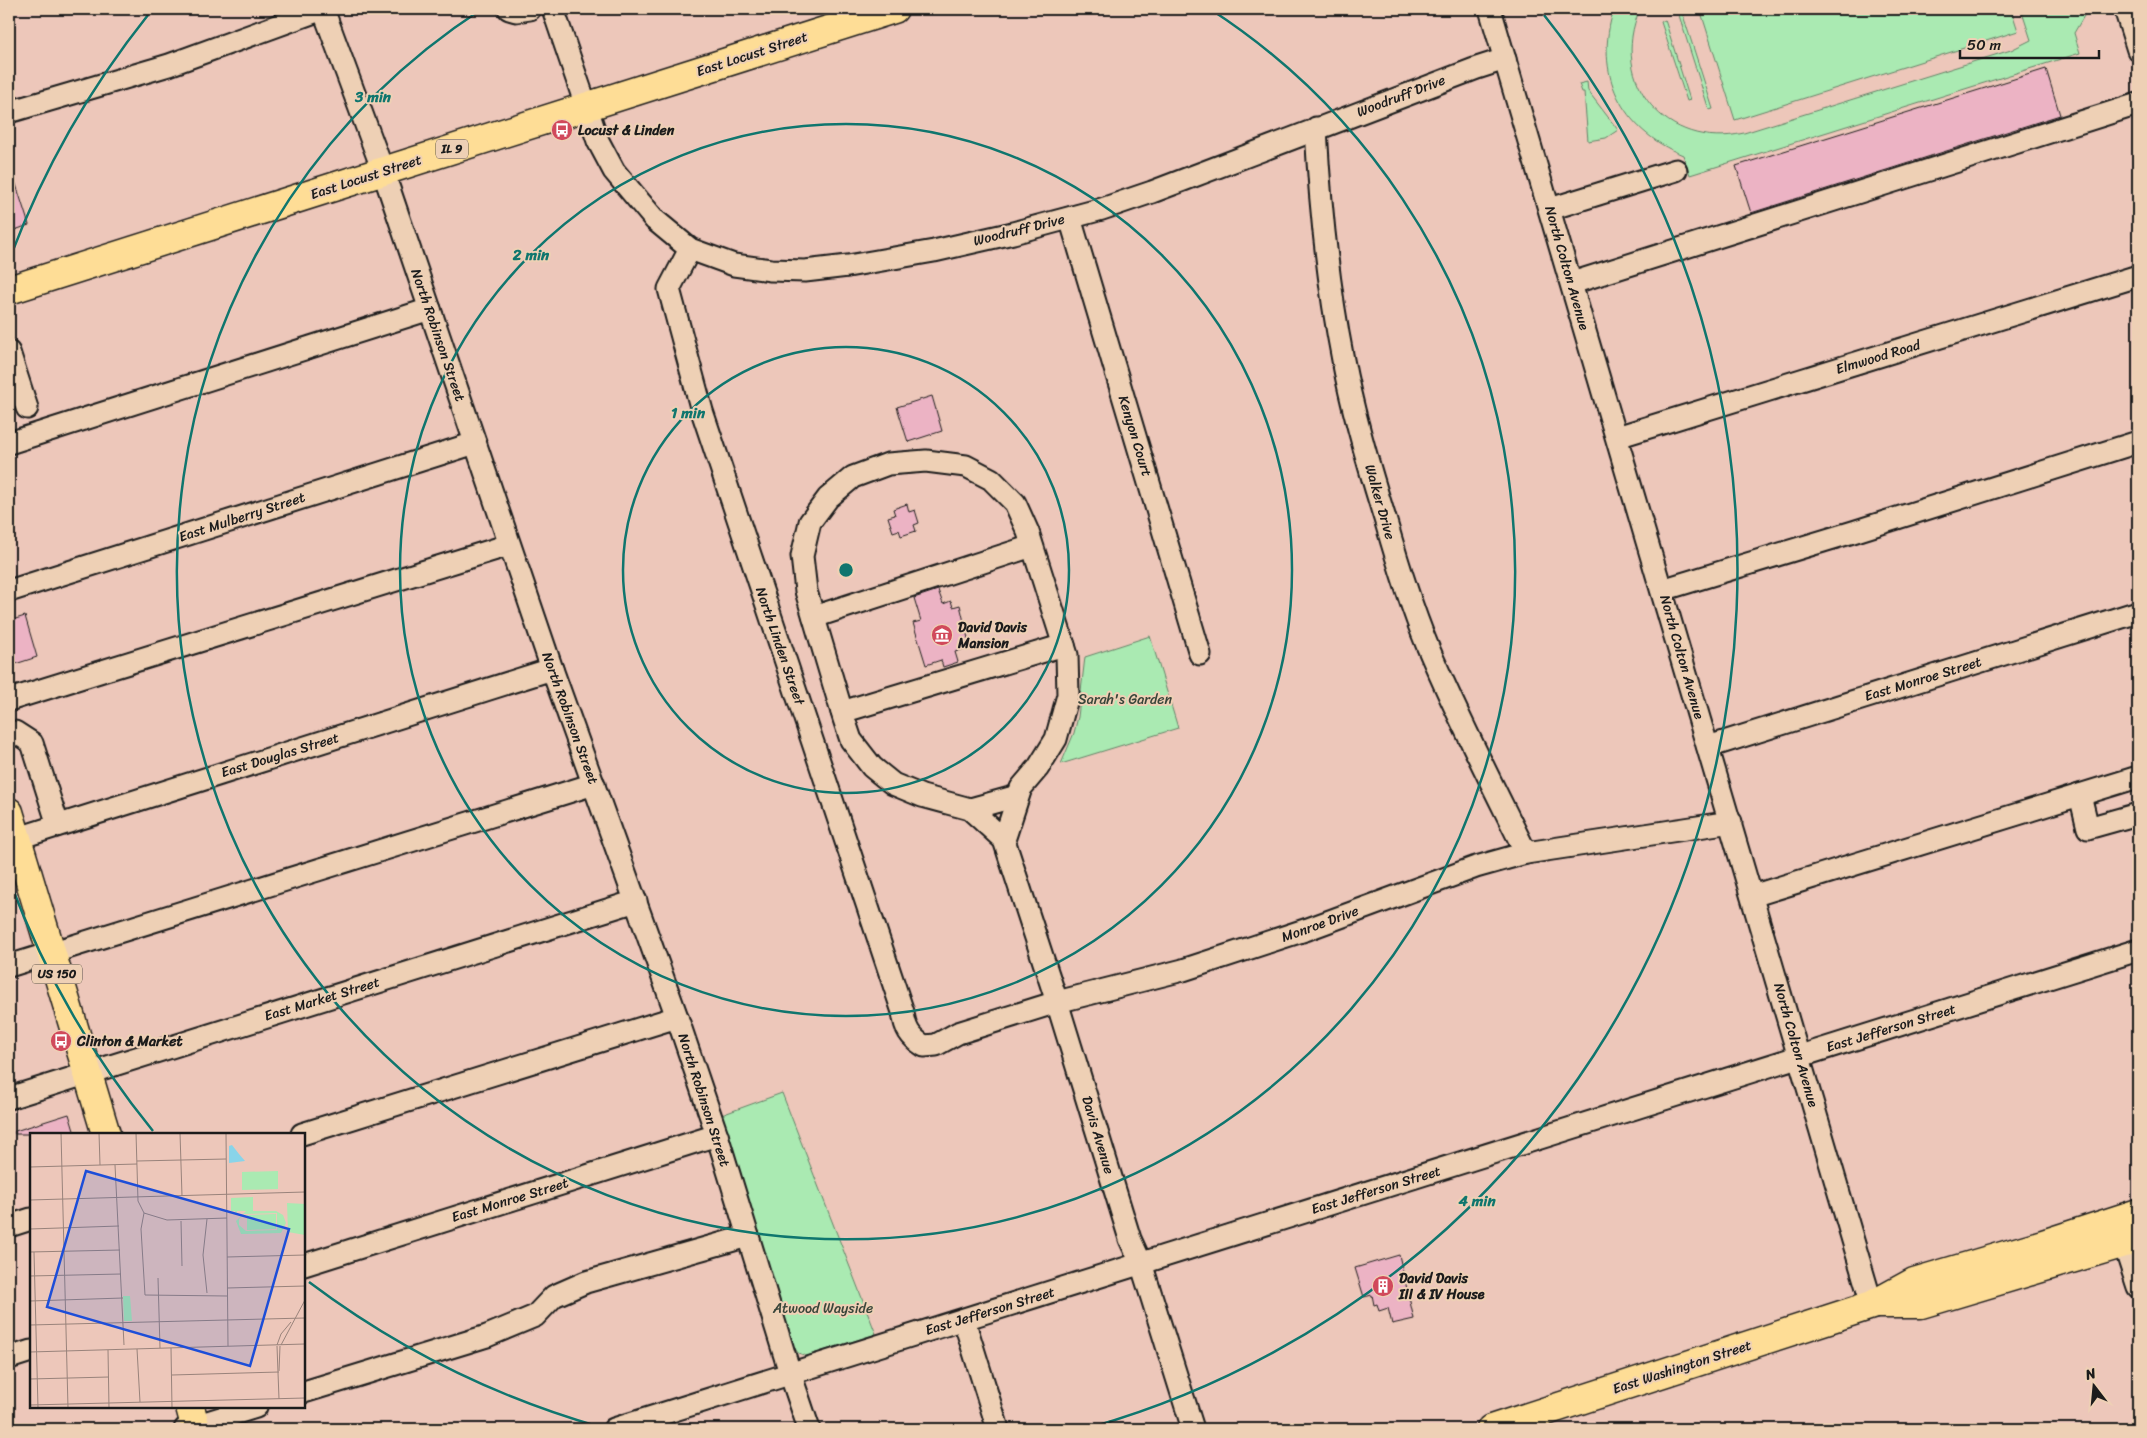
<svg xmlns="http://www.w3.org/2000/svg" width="2147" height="1438" font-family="Sriracha,sans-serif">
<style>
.green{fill:#aaeab2;stroke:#638367}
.building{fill:#ecb3c4;stroke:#1c1c1c}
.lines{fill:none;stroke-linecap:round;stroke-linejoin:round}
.minor-casing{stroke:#1c1c1c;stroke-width:25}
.major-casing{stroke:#1c1c1c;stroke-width:31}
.minor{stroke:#eed0b5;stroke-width:21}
.major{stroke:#fedd96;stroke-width:28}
.ring{fill:none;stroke:#0f766e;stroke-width:2.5}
.labels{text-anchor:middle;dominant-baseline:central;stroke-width:4;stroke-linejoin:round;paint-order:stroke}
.shield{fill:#eed0b5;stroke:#5b524a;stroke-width:1}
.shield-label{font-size:12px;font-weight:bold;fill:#1c1c1c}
.street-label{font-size:14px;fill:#1c1c1c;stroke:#eed0b5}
.poi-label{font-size:14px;font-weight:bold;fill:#1c1c1c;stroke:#eed0b5;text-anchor:start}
.park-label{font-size:14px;fill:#38453a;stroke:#eed0b5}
.inset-road{fill:none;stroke:#99837b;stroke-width:1}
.view{fill:#1d4ed8;fill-opacity:0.15;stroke:#1d4ed8;stroke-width:2.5}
.inset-edge{fill:none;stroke:#1c1c1c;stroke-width:2.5}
.centre{fill:#0f766e;stroke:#eed0b5;stroke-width:2.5}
.ring-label{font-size:15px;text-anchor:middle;font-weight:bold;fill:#0f766e;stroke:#eed0b5;stroke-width:4;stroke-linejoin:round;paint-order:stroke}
</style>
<rect width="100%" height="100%" fill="#edc7ba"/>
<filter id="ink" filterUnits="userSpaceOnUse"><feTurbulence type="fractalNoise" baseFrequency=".02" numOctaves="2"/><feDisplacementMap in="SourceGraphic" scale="10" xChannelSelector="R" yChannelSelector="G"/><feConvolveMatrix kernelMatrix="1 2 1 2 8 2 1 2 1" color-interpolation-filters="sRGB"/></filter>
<g filter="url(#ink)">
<g class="green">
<path d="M1614,9H1640C1608,82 1667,151 1744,133L2011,50L2031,40L2021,9H2088L2074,33L2080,53L1690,175L1683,155C1621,130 1593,73 1614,9Z"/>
<polygon points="1677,9 1681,9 1713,109 1709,110"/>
<polygon points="1700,9 2011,9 2018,31 1735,120"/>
<polygon points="1665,20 1690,100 1687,101 1661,22"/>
<polygon points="1587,82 1588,91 1618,130 1606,138 1588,141 1584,92 1582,92 1579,84"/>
<polygon points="1150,636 1178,728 1061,764 1074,733 1078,717 1085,657"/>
<polygon points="782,1093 876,1334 807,1356 798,1353 792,1344 716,1117"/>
</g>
<g class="building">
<polygon points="2046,69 2060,115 1751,213 1736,166"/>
<polygon points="9,172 12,172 29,225 9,232"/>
<polygon points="932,396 942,431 908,442 897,407"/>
<polygon points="907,504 909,512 915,510 919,523 914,525 916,531 901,536 899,530 893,532 888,517 895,515 893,509"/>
<polygon points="938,590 943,604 951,601 953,607 960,605 970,647 955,652 958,662 943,667 941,660 926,665 913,623 921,621 914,598"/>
<polygon points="25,616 37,657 9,666 9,621"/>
<polygon points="69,1114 75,1134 15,1134 15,1131"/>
<polygon points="1399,1255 1414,1319 1392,1324 1388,1308 1379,1311 1377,1304 1374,1305 1372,1295 1364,1297 1355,1268"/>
</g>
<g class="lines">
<g class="minor-casing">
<g id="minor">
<polyline points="323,9 383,171 552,669 677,1017 717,1135 790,1373 809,1429"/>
<polyline points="509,9 516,11 530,9"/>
<polyline points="553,9 598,141 614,171 655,220 690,249 734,265 771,270 805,271 848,266 934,251 1013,233 1102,209 1152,192 1477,68 1505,59"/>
<polyline points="1490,9 1872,1305"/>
<polyline points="2125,9 2138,50"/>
<polyline points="9,112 169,65 323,9"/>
<path d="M1316,128C1320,206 1328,284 1343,360C1353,413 1370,471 1386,522C1398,564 1411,606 1427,645C1457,716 1492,784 1526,853"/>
<polyline points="1550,209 1676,170"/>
<polyline points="1070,218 1200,654"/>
<path d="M690,249L669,289L702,411L903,1012C905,1029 910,1037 924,1046L936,1045L958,1033L1057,1002L1183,970L1308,929L1476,867L1526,853L1731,822"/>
<polyline points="1572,283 2138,104"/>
<polyline points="9,352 27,408"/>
<polyline points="1617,437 2138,276"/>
<polyline points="9,443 430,309"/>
<polyline points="1662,590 1853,532 2138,442"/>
<polyline points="9,591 475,443"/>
<polyline points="814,617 1032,546"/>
<polyline points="9,700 509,545"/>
<polyline points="842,712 1064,645"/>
<polyline points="9,734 15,732 32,743 58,825"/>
<polyline points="1708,747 2138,612"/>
<polyline points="2080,795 2088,828 2138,814"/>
<polyline points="970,809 1017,796"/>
<polyline points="1004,840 1021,788 1038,768 1056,739 1068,695 1067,655 1028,532 1015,503 991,479 966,466 926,461 888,464 853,477 828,498 810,522 802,556 806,591 844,719 851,740 872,767 893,784 922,796 970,809 1004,840 1057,1002 1130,1239 1141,1263 1193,1429"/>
<polyline points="9,841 552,669"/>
<polyline points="1752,896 2138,777"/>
<polyline points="9,966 594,784"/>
<polyline points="9,1098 636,901"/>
<polyline points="302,1134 677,1017"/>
<polyline points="9,1226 31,1219"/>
<polyline points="2124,1244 2138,1287"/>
<polyline points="304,1265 717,1135"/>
<polyline points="964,1320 998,1429"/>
<polyline points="9,1358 31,1351"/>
<polyline points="304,1392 487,1336 535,1316 554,1296 586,1282 748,1236"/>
<polyline points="185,1429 256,1407"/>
<polyline points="614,1429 2138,950"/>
</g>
</g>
<g class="major-casing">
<g id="major">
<polyline points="9,290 894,9"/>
<polyline points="9,812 106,1134"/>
<polyline points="1876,1304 1921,1304 2138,1239"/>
<polyline points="190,1407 196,1429"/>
<polyline points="1491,1429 1872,1305 1914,1282 2043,1244 2138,1213"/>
</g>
</g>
<use href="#minor" class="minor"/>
<use href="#major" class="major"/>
</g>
</g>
<g class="ring">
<circle cx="846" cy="570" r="223"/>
<circle cx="846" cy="570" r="446"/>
<path d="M1210 9A669 669 0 1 1 482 9"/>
<path d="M600 1427A892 892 0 0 1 309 1282M153 1131A892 892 0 0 1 10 882M10 258A892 892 0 0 1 148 15M1544 15A892 892 0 0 1 1092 1427"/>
</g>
<defs>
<g id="bus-disc" transform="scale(1.125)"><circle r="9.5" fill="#d1495b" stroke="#eed0b5"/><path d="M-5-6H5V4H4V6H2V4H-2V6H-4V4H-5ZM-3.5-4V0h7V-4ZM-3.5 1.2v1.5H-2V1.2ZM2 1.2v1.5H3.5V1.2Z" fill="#fff"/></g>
<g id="museum-disc" transform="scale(1.125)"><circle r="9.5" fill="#d1495b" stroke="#eed0b5"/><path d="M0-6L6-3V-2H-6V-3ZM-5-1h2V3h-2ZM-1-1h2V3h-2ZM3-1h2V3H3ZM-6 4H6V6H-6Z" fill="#fff"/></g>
<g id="building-disc" transform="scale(1.125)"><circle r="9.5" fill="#d1495b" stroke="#eed0b5"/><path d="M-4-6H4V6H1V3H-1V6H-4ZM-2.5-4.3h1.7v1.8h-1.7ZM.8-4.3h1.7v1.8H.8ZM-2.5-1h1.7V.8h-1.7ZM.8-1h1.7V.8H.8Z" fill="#fff"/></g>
</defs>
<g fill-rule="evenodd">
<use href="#bus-disc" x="562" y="130"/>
<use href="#museum-disc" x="942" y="635"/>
<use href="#bus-disc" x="61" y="1041"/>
<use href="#building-disc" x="1383" y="1286"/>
</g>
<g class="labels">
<g class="shield">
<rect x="436" y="139.5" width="32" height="19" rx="4"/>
<rect x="32" y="964.5" width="50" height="19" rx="4"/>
</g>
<g class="shield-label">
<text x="452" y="149">IL 9</text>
<text x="57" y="974">US 150</text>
</g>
<g class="street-label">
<text transform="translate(752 54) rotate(-18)">East Locust Street</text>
<text transform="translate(1401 96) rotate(-21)">Woodruff Drive</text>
<text transform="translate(366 177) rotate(-18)">East Locust Street</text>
<text transform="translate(1019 230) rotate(-14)">Woodruff Drive</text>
<text transform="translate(1567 268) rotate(74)">North Colton Avenue</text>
<text transform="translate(438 335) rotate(71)">North Robinson Street</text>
<text transform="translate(1878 357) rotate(-17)">Elmwood Road</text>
<text transform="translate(1135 436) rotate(73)">Kenyon Court</text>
<text transform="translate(1380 502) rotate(74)">Walker Drive</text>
<text transform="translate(242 517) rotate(-18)">East Mulberry Street</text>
<text transform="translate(780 646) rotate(71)">North Linden Street</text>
<text transform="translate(1682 657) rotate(74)">North Colton Avenue</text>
<text transform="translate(1923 679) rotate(-17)">East Monroe Street</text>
<text transform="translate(570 718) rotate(70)">North Robinson Street</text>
<text transform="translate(280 755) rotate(-17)">East Douglas Street</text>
<text transform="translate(1320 924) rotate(-20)">Monroe Drive</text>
<text transform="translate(322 999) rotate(-17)">East Market Street</text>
<text transform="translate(1891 1028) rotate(-17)">East Jefferson Street</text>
<text transform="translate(1796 1045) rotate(74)">North Colton Avenue</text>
<text transform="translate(704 1100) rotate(72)">North Robinson Street</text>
<text transform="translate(1098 1135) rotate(73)">Davis Avenue</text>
<text transform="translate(1376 1190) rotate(-17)">East Jefferson Street</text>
<text transform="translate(510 1200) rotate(-17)">East Monroe Street</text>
<text transform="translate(990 1311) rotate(-17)">East Jefferson Street</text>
<text transform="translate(1682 1367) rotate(-18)">East Washington Street</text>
</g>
<g class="poi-label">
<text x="578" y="130">Locust &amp; Linden</text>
<text x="958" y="627">David Davis<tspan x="958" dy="16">Mansion</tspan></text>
<text x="77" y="1041">Clinton &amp; Market</text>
<text x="1399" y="1278">David Davis<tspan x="1399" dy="16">III &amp; IV House</tspan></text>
</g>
<g class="park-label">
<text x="1125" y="699">Sarah's Garden</text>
<text x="823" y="1308">Atwood Wayside</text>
</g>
</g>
<g transform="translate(30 1133)">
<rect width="275" height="275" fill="#edc7ba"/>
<path d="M248,38V56L212,57V39ZM223,64V78H246L253,82L256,90L251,100L211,101L206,88L216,78H207L206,82L205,78H201V65ZM247,80V97L216,98L209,92V86L214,81ZM257,70L275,71V102L258,99ZM246,81V96L217,97V82ZM93,163H100L102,188H94Z" fill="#aaeab2" fill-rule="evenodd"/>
<path d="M202,12L209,21L215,28L199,30V13Z" fill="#89d4e9"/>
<path class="inset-road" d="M31,0L38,275M69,0L70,32M106,0L108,68L114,80L137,87L197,85M150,0L152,63M196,0L198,213M107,28L196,26M85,32L94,212M0,34L107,31M0,67L275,59M114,80L111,96L115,162L197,163M177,86L173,122L177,160M151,88L152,133M0,96L89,93M0,119L90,117M4,119L8,275M197,124L275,122M0,143L91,141M128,145L130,215M197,155L275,153M0,168L93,165M0,192L275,185M247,212L251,201L261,189M251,212L275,167M247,213L249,266M141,215L142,275M107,216L110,269M78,217L79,275M0,219L275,211M249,238L250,213M142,242L249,239M0,246L79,244M0,272L275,265"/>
<path class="view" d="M56,38L259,96L220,233L17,174Z"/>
<rect width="275" height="275" class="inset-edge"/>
</g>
<circle cx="846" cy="570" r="8" class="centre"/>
<g class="ring-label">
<text x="373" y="102">3 min</text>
<text x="531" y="260">2 min</text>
<text x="688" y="418">1 min</text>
<text x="1477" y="1206">4 min</text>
</g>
<rect width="2147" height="1438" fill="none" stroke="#eed0b5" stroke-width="30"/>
<rect x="15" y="15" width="2117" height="1408" fill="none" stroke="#1c1c1c" stroke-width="2" filter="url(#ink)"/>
<g transform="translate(2094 1386) rotate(344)" stroke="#eed0b5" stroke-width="4" paint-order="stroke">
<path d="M0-4L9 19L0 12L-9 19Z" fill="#1c1c1c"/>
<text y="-8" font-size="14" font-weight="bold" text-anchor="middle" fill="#1c1c1c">N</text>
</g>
<path d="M1960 50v8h139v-8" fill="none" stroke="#1c1c1c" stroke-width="2.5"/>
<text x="1967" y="50" font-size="15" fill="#1c1c1c" stroke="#eed0b5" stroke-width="4" paint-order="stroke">50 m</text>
</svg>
